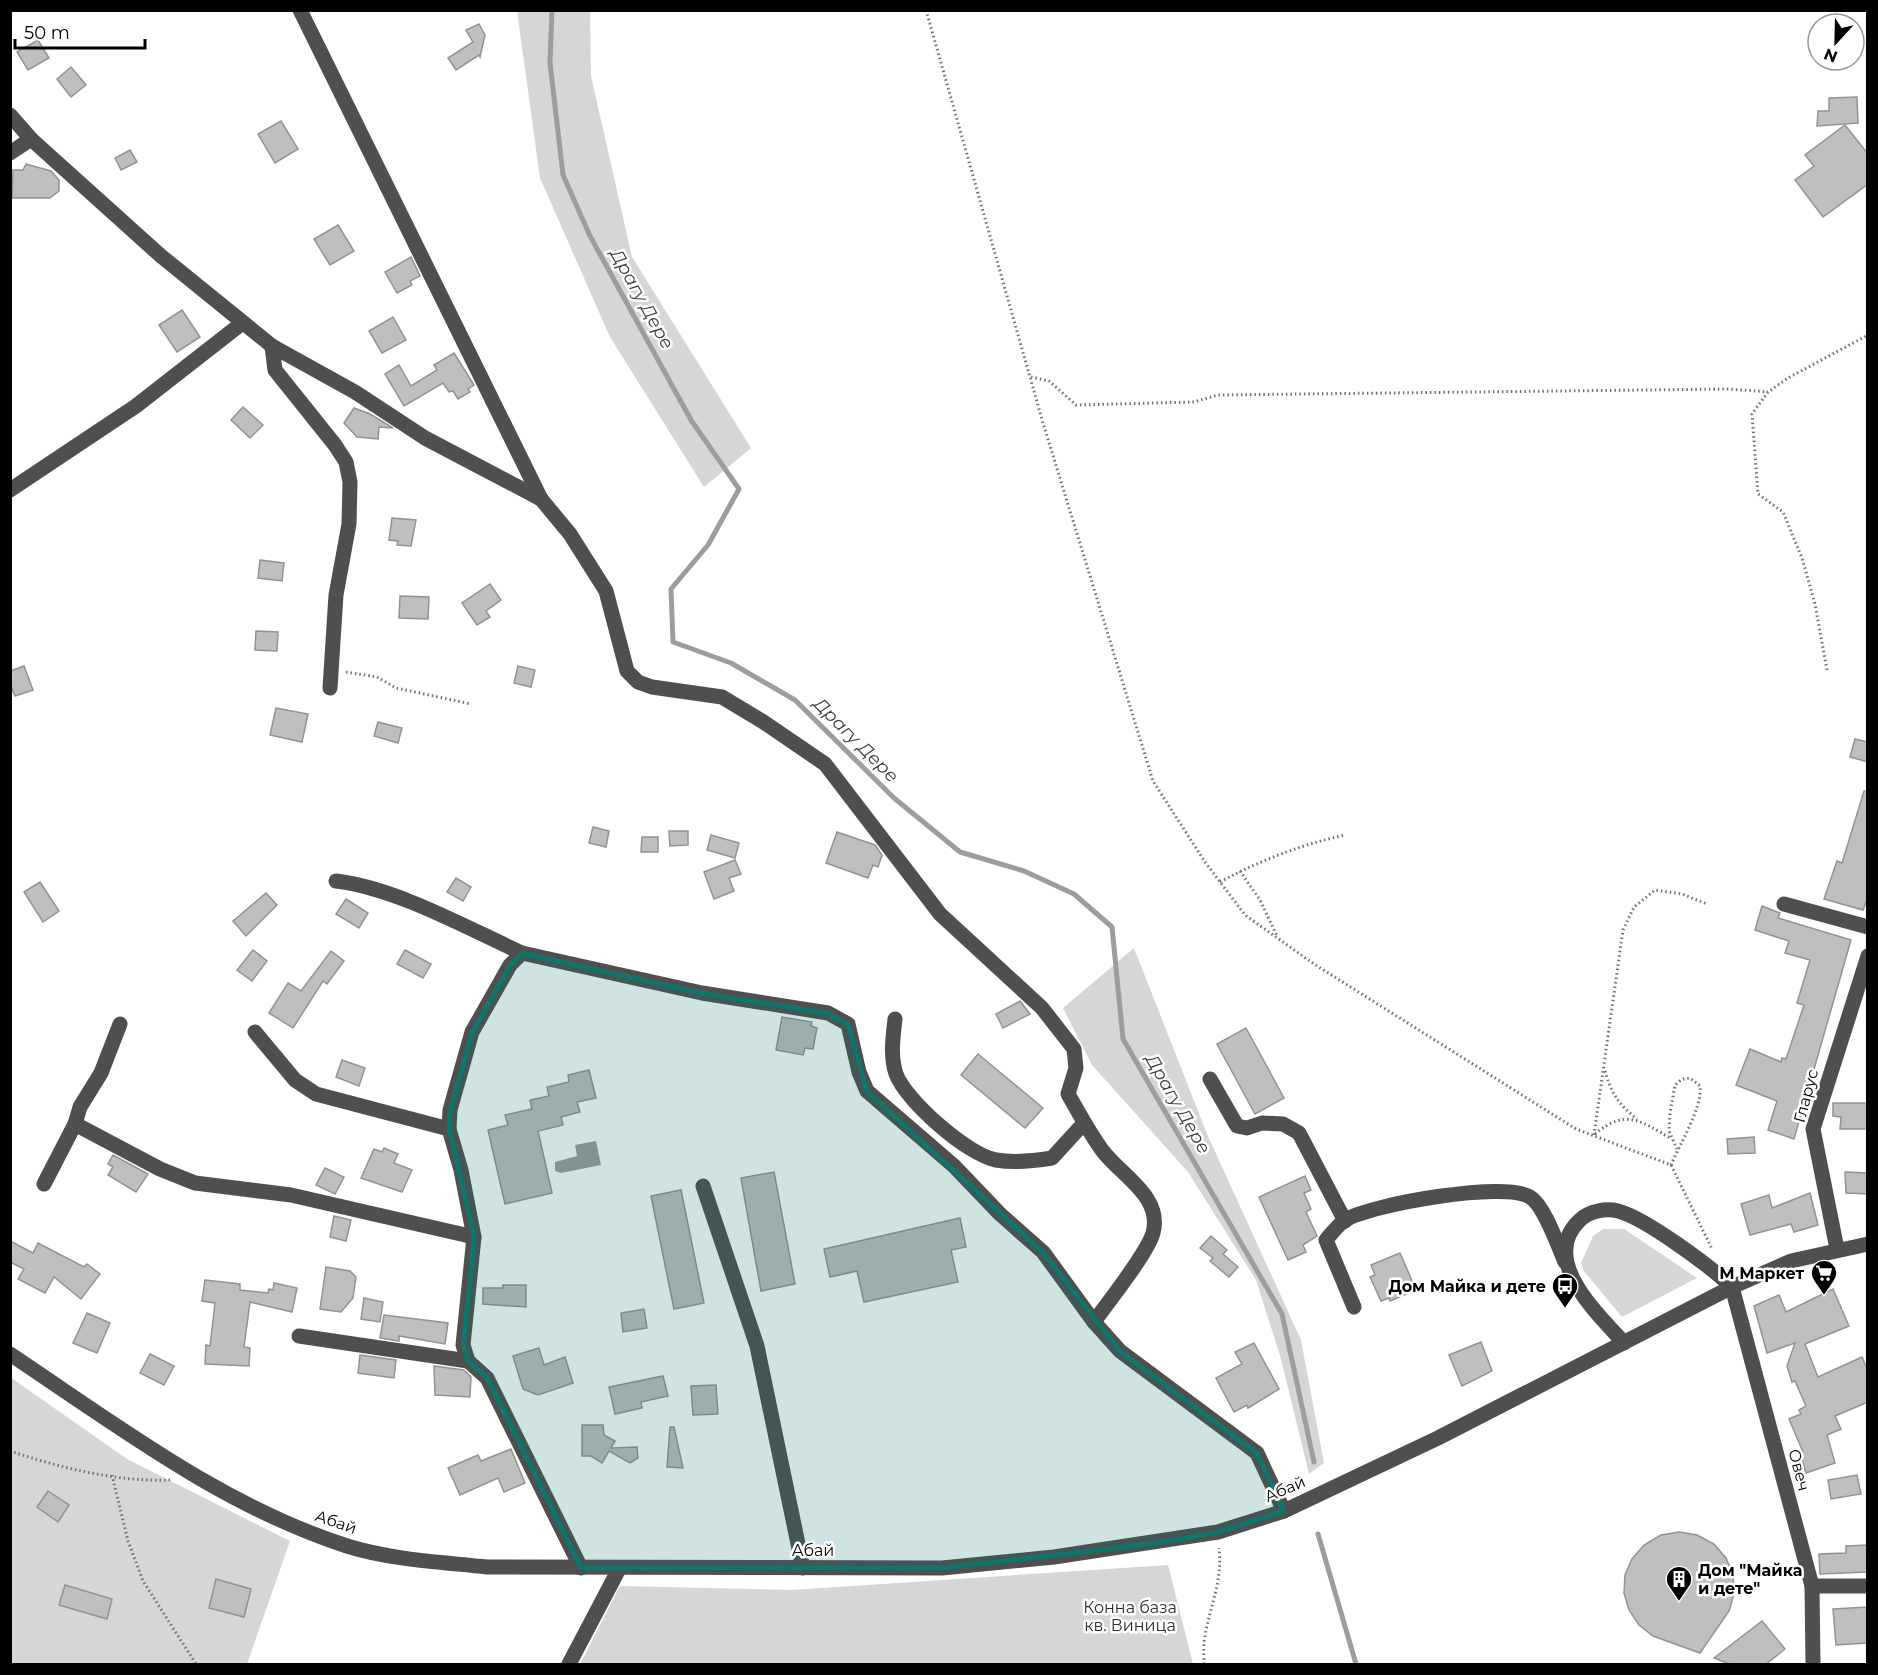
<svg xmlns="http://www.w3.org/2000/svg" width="1878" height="1675" font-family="Montserrat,sans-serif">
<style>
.green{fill:#d6d6d6}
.water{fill:#9d9d9d}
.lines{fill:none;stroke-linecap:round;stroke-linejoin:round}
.stream{stroke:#9d9d9d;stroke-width:5}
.building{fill:#bfbfbf;stroke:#939393;stroke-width:1.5}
.path{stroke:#717171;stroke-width:3;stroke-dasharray:1.5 3;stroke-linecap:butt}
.minor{stroke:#4f4f4f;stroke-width:15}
.marked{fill:#0f766e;fill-opacity:0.2;stroke:#0f766e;stroke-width:4.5;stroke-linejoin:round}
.labels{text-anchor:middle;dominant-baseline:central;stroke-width:5;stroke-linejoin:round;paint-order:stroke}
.street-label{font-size:16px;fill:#000;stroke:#fff}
.poi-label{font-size:16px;font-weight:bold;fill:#000;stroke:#fff;text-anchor:end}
.park-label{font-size:16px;fill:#2d2d2d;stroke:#fff}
.water-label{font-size:18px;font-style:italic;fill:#3e3e3e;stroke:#fff}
</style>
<rect width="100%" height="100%" fill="#fff"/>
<g class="green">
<polygon points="517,11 590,11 591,76 632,257 751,448 704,487 610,337 540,178"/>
<polygon points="1134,948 1207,1134 1301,1340 1324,1463 1309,1474 1281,1359 1256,1280 1188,1172 1092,1065 1063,1008"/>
<polygon points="1603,1229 1624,1229 1697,1278 1622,1317 1584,1271 1581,1263 1593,1236"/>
<polygon points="10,1377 127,1459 290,1541 247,1664 11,1664"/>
<polygon points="1168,1565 1193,1664 580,1664 620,1586 792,1590"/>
</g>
<polygon class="water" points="596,1141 601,1165 561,1173 555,1171 555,1162 577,1156 575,1145"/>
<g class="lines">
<g class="stream">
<polyline points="552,10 550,63 563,175 590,236 691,420 739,489 708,545 671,589 673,642 731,663 795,700 894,798 960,852 1024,871 1074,894 1112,927 1123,1039 1282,1314 1314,1462"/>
<polyline points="1318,1534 1356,1664"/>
</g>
</g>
<g class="building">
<polygon points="479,24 485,35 480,57 479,55 456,70 448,58 473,42 466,30"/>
<polygon points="38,40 49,58 28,70 17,52"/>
<polygon points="71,67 86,85 71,97 57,79"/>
<polygon points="1857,97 1858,123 1817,126 1818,111 1829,111 1829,98"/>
<polygon points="281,121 298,149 275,163 258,134"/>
<polygon points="1845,125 1868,154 1868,184 1823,217 1795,180 1814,166 1805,155"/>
<polygon points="130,150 137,162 121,170 115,158"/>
<polygon points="26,164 51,171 59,180 59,191 50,198 12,198 13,170 23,170"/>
<polygon points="338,225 354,251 330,265 314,239"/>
<polygon points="411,257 420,276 410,281 412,285 397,293 385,272"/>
<polygon points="182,310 200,337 177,352 159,325"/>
<polygon points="393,317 406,340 382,353 369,331"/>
<polygon points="454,353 474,385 468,389 470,392 458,399 453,391 449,392 443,383 404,406 385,374 399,365 411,386 437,370 434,365"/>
<polygon points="243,407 263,425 250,438 231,420"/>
<polygon points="354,408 370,414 393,428 379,427 378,439 357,437 344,423"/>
<polygon points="392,518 416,520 411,546 397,545 398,541 389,540"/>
<polygon points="260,560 284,563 282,581 258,578"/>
<polygon points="490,584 501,600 486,611 490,617 477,625 462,603"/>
<polygon points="400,596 429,597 428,619 399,618"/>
<polygon points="256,631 278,632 277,651 255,650"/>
<polygon points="24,666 33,690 15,696 10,684 10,671"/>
<polygon points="518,666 535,670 531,687 514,683"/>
<polygon points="276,708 308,714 302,742 270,735"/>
<polygon points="378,722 402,728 398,743 374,736"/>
<polygon points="1855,739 1868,742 1868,762 1850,757"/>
<polygon points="1864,791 1868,791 1868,897 1863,910 1824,899 1837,861 1842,863"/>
<polygon points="593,827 609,831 606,847 589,843"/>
<polygon points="669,831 688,831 688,845 670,846"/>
<polygon points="837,832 875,845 882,855 878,867 873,865 868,878 826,863"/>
<polygon points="711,835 739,843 735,858 707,850"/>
<polygon points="642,837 658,837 658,852 641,852"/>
<polygon points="735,860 741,874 729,878 734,891 714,899 704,872"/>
<polygon points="456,878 471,887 463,901 447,892"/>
<polygon points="40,882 59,911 43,922 24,892"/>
<polygon points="266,893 277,905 246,936 233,921"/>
<polygon points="346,899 368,913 359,928 336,914"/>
<polygon points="1762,906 1780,913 1778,918 1851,940 1794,1139 1768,1130 1777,1101 1736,1085 1750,1049 1781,1062 1782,1058 1786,1059 1804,1005 1797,1003 1810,960 1785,953 1789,941 1755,930"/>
<polygon points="253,950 267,961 252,981 237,970"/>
<polygon points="405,950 431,964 423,978 397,964"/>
<polygon points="331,951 344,961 327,984 323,981 293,1028 269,1013 288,983 301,991"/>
<polygon points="1020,1001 1030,1014 1003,1028 996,1014"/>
<polygon points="782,1017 812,1022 811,1026 817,1028 813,1049 805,1048 803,1055 776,1050"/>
<polygon points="1246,1028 1284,1098 1255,1114 1217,1044"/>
<polygon points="978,1054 1043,1108 1025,1128 961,1075"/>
<polygon points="342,1060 365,1068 359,1086 336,1077"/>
<polygon points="589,1070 596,1098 577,1102 580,1112 561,1117 563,1125 538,1131 552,1193 505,1204 488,1130 508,1125 505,1115 532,1109 530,1100 549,1096 547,1087 569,1082 568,1075"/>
<polygon points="1833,1103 1868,1103 1868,1129 1840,1129 1841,1117 1833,1116"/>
<polygon points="1754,1137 1755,1153 1728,1154 1727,1139"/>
<polygon points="384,1148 398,1154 394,1163 412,1170 402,1192 361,1178 374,1149 382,1152"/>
<polygon points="113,1155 148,1174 136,1192 108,1175 113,1167 108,1164"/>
<polygon points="325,1168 344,1177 335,1194 316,1185"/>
<polygon points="774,1172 795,1284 761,1291 741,1178"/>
<polygon points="1845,1172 1868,1173 1868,1194 1846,1193"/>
<polygon points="1305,1176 1311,1190 1304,1193 1311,1209 1306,1212 1317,1236 1303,1245 1306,1252 1288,1260 1259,1197"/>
<polygon points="681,1190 704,1303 674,1309 651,1196"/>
<polygon points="1810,1193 1818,1225 1794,1232 1791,1224 1750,1235 1741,1204 1769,1195 1772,1208"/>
<polygon points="334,1216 351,1220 346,1241 330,1237"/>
<polygon points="960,1218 966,1247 951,1250 958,1282 864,1302 857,1271 830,1277 824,1249"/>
<polygon points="1211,1236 1227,1250 1223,1254 1238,1267 1229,1277 1210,1261 1213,1258 1200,1248"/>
<polygon points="10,1241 33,1253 38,1243 84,1267 87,1264 100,1274 81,1299 54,1277 45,1293 18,1279 24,1269 10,1262"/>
<polygon points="1400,1253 1416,1290 1390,1301 1389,1298 1381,1301 1370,1277 1375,1275 1371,1265"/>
<polygon points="326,1267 350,1271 356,1277 353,1298 341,1312 320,1309"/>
<polygon points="205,1280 240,1284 240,1290 268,1293 269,1289 273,1290 274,1283 297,1288 292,1312 250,1302 244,1347 250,1348 249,1366 205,1364 206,1345 210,1346 215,1303 202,1301"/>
<polygon points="503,1285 526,1285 526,1307 483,1304 483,1288 503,1288"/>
<polygon points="1833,1289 1849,1326 1805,1344 1818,1377 1862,1357 1868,1371 1868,1402 1835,1416 1841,1429 1827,1435 1835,1463 1806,1473 1800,1453 1803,1452 1789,1419 1801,1414 1799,1410 1806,1406 1795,1381 1792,1382 1787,1366 1795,1343 1767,1353 1754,1306 1779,1295 1786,1312"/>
<polygon points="364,1298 383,1302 380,1322 361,1319"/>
<polygon points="644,1309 647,1328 623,1332 621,1313"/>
<polygon points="87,1313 110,1323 97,1353 73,1343"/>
<polygon points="384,1315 448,1323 445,1344 399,1336 399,1341 380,1338"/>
<polygon points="1481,1342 1492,1371 1462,1386 1449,1355"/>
<polygon points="1254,1343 1279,1389 1248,1408 1247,1405 1234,1412 1216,1378 1242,1364 1235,1352"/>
<polygon points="539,1348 544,1365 565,1357 573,1383 538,1395 523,1389 513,1356"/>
<polygon points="150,1354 174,1366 164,1385 140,1373"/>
<polygon points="360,1355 396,1360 394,1378 358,1373"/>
<polygon points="434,1366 464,1370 471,1377 470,1397 435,1395"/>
<polygon points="663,1376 668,1396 641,1402 642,1408 615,1414 609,1387"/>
<polygon points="716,1385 718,1414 693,1415 691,1386"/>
<polygon points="582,1425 603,1425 604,1435 615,1441 611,1448 637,1447 638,1458 630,1463 609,1451 602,1463 591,1456 582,1456"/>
<polygon points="670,1427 674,1427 683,1468 667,1467"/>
<polygon points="511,1449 525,1483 504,1492 498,1478 460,1495 448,1468 478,1455 481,1461"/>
<polygon points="1857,1475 1861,1494 1831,1499 1828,1480"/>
<polygon points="48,1491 69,1505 58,1522 37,1507"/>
<polygon points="1679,1532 1697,1535 1714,1544 1726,1558 1733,1575 1734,1594 1729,1611 1700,1653 1653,1636 1639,1625 1629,1610 1624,1593 1625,1575 1632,1559 1644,1545 1661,1535"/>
<polygon points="1868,1545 1868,1572 1820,1574 1819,1554 1846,1553 1846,1546"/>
<polygon points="216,1579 251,1589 244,1617 209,1608"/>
<polygon points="65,1585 112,1599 107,1619 59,1605"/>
<polygon points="1868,1607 1868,1643 1836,1645 1833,1609"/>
<polygon points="1762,1621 1785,1649 1765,1665 1732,1665 1714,1658"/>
</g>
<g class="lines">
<g class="path">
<polyline points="926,10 1043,423 1153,781 1205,862 1245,915 1314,964 1576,1129 1671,1165 1712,1249"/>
<polyline points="1031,377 1049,381 1076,405 1194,402 1218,395 1729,389 1768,392"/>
<polyline points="1827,670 1815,604 1802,558 1783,512 1758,494 1752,414 1768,392 1788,378 1868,335"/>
<polyline points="346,672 377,677 396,688 471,704"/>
<polyline points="1240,871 1260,900 1277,936"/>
<path d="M1220,882C1261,860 1300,845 1345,835"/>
<path d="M1605,1071C1611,1093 1619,1105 1637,1119"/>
<path d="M1595,1134C1626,1108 1641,1121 1672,1139"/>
<polyline points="1594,1135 1623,930 1634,907 1655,890 1682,894 1707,904"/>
<path d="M1671,1165C1679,1145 1703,1107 1700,1086L1690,1078L1682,1079L1675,1085L1670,1113L1669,1131L1677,1149"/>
<path d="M10,1451C61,1468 117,1482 170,1480"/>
<polyline points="112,1475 128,1541 143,1581 196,1664"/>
<path d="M1204,1664C1204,1655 1203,1645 1205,1636C1210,1606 1223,1580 1219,1548"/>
</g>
<g class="minor">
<path d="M300,10L541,499L570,534L606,591L627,671L638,682L652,687L722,697L762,721L825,764L940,914L1042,1008L1074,1049L1076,1068L1068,1094C1079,1113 1089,1132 1102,1150C1120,1175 1163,1196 1153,1233C1147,1254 1108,1302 1094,1322L1120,1351L1257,1453L1284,1511"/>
<polyline points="10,115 31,139 161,256 272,346 355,392 425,438 541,499"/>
<polyline points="10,153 31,139"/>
<polyline points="272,346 275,370 335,445 346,462 350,482 349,524 336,595 330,688"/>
<polyline points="10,490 136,406 241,324"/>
<path d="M336,881C396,888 467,928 522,953"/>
<polyline points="1784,904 1868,927"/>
<path d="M895,1019C893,1037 890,1056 896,1074C906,1101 968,1155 996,1160C1014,1163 1034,1161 1052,1158L1084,1123"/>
<polyline points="255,1032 295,1080 316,1094 449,1129"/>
<polyline points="1210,1079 1237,1126 1247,1128 1262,1123 1283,1124 1299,1133 1345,1221"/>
<polyline points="75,1124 160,1169 195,1183 291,1195 474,1237"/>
<polyline points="44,1184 75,1124 80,1107 101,1073 120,1024"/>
<polyline points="703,1186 757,1346 803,1568"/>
<polyline points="1837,1249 1813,1129 1868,956"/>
<polyline points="1732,1287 1812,1586 1813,1664"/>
<path d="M1354,1307L1326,1240C1331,1234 1338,1225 1345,1220C1372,1204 1504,1181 1530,1197C1544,1205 1558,1246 1565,1262"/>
<polyline points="299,1336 468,1361"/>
<path d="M1624,1343C1598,1314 1538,1259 1580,1220C1589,1211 1606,1208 1618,1211C1645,1218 1710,1266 1732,1287"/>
<path d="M10,1354C118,1426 223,1506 347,1546C392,1560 441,1562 487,1567L942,1568L1054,1557L1218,1532L1284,1511L1438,1438L1732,1287L1791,1261L1868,1244"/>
<polyline points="581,1568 487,1378 468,1361 463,1345 474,1237 461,1170 449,1129 450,1110 472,1032 510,965 522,953 702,993 828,1013 848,1024 859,1072 867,1091 954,1166 1000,1214 1043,1252 1094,1322"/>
<polyline points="1812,1586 1868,1586"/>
<polyline points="569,1664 619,1569"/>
</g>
</g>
<path class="marked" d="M522,953L702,993L828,1013L848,1024L867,1091L1043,1252L1120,1351L1257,1453L1284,1511L1218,1532L1150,1544L942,1568H581L487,1378L468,1361L463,1345L474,1237L449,1129L450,1110L472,1032L510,965Z"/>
<defs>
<g id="supermarket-pin" transform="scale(1.35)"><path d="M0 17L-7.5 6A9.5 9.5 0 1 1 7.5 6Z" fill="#000" stroke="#fff"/><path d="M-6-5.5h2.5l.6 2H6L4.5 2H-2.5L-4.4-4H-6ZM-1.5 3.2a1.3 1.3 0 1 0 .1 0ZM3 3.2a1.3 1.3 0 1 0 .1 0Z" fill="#fff"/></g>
<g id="bus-pin" transform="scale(1.35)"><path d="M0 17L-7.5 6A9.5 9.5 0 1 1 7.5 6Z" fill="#000" stroke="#fff"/><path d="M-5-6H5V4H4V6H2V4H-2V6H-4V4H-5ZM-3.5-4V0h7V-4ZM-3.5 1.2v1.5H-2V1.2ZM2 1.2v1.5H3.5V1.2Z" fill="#fff"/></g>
<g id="building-pin" transform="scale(1.35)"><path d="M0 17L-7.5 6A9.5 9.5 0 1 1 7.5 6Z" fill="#000" stroke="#fff"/><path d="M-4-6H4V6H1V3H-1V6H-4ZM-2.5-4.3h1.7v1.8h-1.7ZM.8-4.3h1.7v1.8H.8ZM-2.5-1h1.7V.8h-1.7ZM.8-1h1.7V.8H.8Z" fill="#fff"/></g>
</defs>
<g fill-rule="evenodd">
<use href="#supermarket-pin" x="1824" y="1273"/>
<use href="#bus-pin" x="1565" y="1286"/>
<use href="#building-pin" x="1679" y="1579"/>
</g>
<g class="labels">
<g class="street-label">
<text transform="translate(1806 1096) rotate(-75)">Гларус</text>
<text transform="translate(1799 1470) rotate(75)">Овеч</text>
<text transform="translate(1285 1489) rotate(-23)">Абай</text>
<text transform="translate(336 1522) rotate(19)">Абай</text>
<text x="813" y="1550">Абай</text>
</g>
<g class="poi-label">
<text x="1804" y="1273">М Маркет</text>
<text x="1546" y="1286">Дом Майка и дете</text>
<text x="1698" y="1570" text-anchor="start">Дом "Майка<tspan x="1698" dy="18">и дете"</tspan></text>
</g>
<g class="park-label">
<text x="1130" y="1607">Конна база<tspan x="1130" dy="18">кв. Виница</tspan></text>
</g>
<g class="water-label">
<text transform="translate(642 299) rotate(61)">Драгу Дере</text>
<text transform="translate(856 740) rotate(45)">Драгу Дере</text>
<text transform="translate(1178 1104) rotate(60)">Драгу Дере</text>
</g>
</g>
<rect width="1878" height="1675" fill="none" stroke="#000000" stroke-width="24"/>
<g transform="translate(1836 42) rotate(202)"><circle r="28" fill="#ffffff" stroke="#999999" stroke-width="1.5"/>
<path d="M0-4.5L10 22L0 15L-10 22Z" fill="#000000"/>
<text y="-9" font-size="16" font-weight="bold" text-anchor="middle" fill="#000000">N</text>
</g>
<path d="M15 39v9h130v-9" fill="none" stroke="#000000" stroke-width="3"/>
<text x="24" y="39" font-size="18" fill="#000000" stroke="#ffffff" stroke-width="4.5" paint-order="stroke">50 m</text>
</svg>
